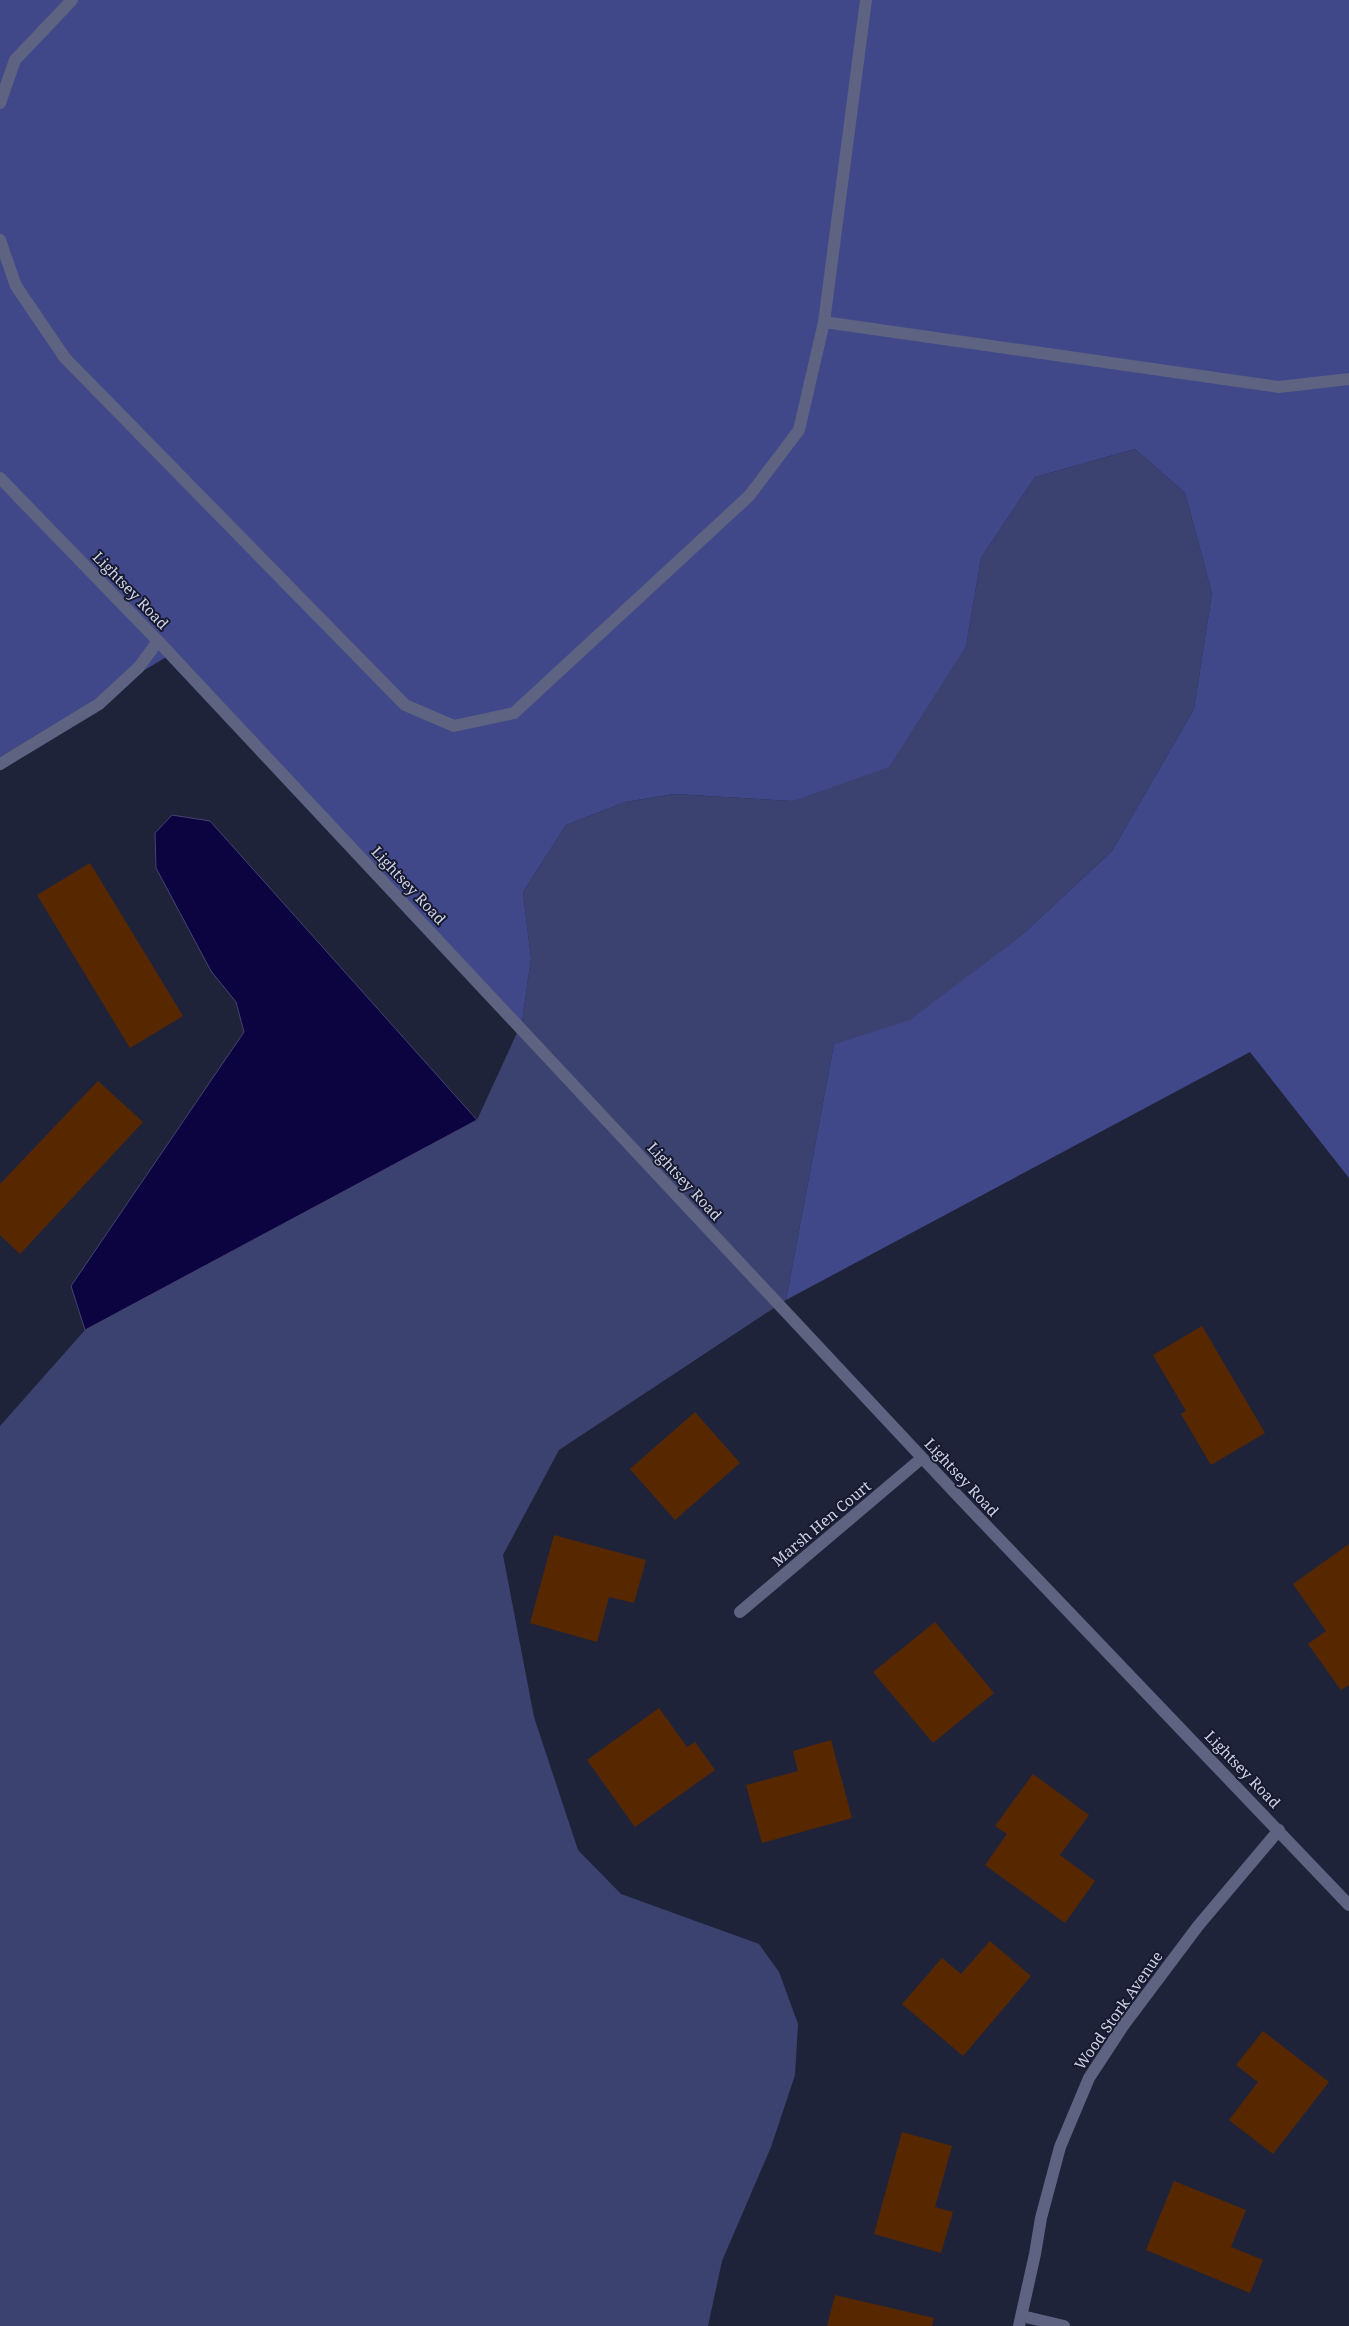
<svg xmlns="http://www.w3.org/2000/svg" width="1349" height="2326" font-family="'Noto Serif',serif">
<style>
.green{fill:#3b4270}
.forest{fill:#404889}
.water{fill:#0b0441;stroke:#464272}
.building{fill:#572800}
.lines{fill:none;stroke-linecap:round;stroke-linejoin:round}
.minor{stroke:#5d6381;stroke-width:12}
.labels{text-anchor:middle;dominant-baseline:central;stroke-width:4;stroke-linejoin:round;paint-order:stroke}
.street-label{font-size:15px;fill:#d0d3e3;stroke:#16192f}
</style>
<rect width="100%" height="100%" fill="#1f2339"/>
<polygon class="green" points="1135,449 1185,493 1212,593 1194,709 1112,851 1023,934 910,1021 834,1044 786,1300 559,1450 503,1555 534,1717 578,1850 621,1894 759,1944 779,1972 798,2024 795,2075 771,2147 722,2261 708,2326 0,2326 0,1426 85,1330 477,1120 522,1022 531,958 523,892 566,825 625,802 674,794 793,801 966,646 981,558 1035,477"/>
<polygon class="forest" points="0,0 1349,0 1349,1178 1250,1052 786,1300 834,1044 910,1020 1023,934 1112,851 1194,709 1212,593 1185,493 1135,449 1035,477 981,558 966,646 889,767 793,801 674,794 625,802 566,825 523,892 531,958 522,1022 173,653 0,757"/>
<polygon class="water" points="172,815 210,821 477,1120 85,1330 71,1286 244,1032 236,1002 211,971 156,868 155,833"/>
<g class="building">
<polygon points="90,863 183,1016 130,1048 37,895"/>
<polygon points="98,1081 143,1122 20,1254 0,1235 0,1184"/>
<polygon points="1202,1326 1265,1433 1211,1465 1181,1414 1186,1411 1153,1355"/>
<polygon points="695,1412 740,1463 675,1520 630,1469"/>
<polygon points="554,1535 646,1560 634,1603 609,1597 597,1642 530,1623"/>
<polygon points="1349,1544 1349,1685 1341,1690 1308,1644 1326,1631 1293,1584"/>
<polygon points="935,1622 994,1693 933,1743 873,1672"/>
<polygon points="659,1708 687,1747 695,1742 715,1770 635,1827 587,1760"/>
<polygon points="831,1740 852,1818 762,1843 746,1785 798,1771 793,1751"/>
<polygon points="1033,1774 1089,1815 1060,1855 1095,1881 1065,1923 985,1865 1007,1834 995,1826"/>
<polygon points="990,1941 1031,1976 963,2056 902,2004 942,1958 961,1974"/>
<polygon points="1263,2031 1329,2082 1273,2154 1229,2120 1258,2082 1236,2065"/>
<polygon points="902,2132 952,2146 935,2207 953,2212 941,2253 874,2234"/>
<polygon points="1174,2181 1246,2210 1231,2247 1263,2260 1250,2293 1146,2250"/>
<polygon points="835,2295 934,2318 932,2326 827,2326"/>
</g>
<g class="lines">
<g class="minor">
<polyline points="0,103 15,60 72,0"/>
<polyline points="0,240 16,286 65,358 405,705 454,726 514,713 749,496 799,430 824,322 866,0"/>
<polyline points="824,322 1279,387 1349,379"/>
<polyline points="0,478 158,641 957,1495 1349,1905"/>
<polyline points="0,764 99,704 139,667 158,641"/>
<polyline points="740,1612 922,1458"/>
<polyline points="1022,2316 1064,2326"/>
<polyline points="1019,2326 1035,2254 1041,2218 1060,2147 1089,2078 1123,2026 1198,1926 1279,1830"/>
</g>
</g>
<g class="labels">
<g class="street-label">
<text transform="translate(131 590) rotate(46)">Lightsey Road</text>
<text transform="translate(409 885) rotate(47)">Lightsey Road</text>
<text transform="translate(685 1181) rotate(47)">Lightsey Road</text>
<text transform="translate(962 1477) rotate(47)">Lightsey Road</text>
<text transform="translate(821 1523) rotate(-40)">Marsh Hen Court</text>
<text transform="translate(1243 1769) rotate(46)">Lightsey Road</text>
<text transform="translate(1118 2010) rotate(-55)">Wood Stork Avenue</text>
</g>
</g>
</svg>
